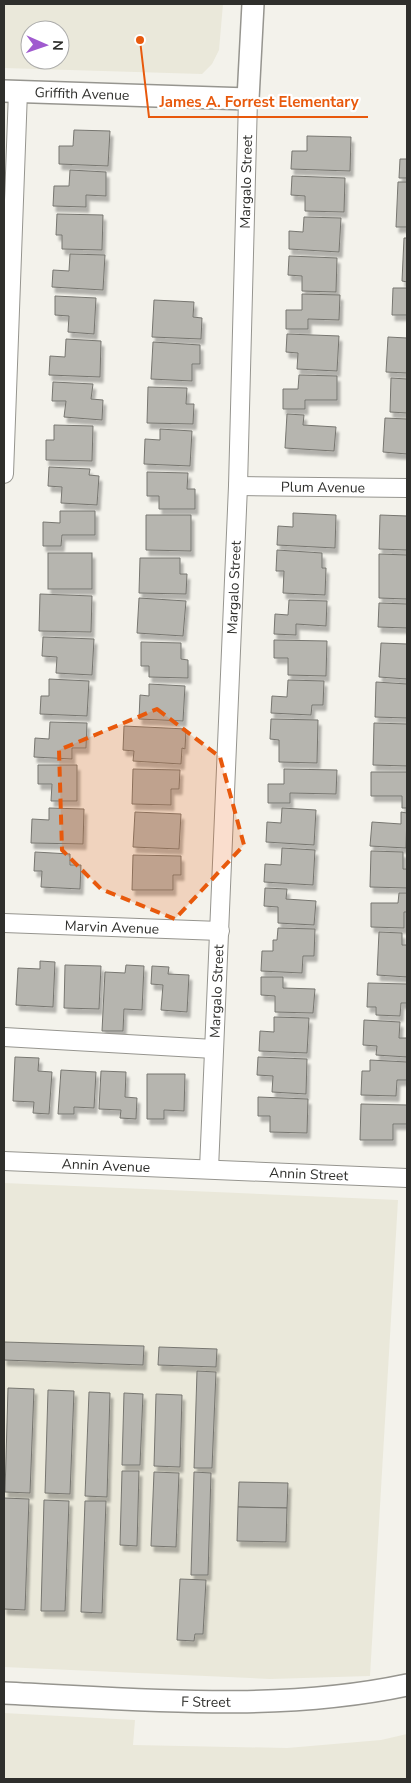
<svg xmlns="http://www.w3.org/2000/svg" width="411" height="1783" font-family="'Nunito Sans',sans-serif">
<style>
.built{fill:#eae8da;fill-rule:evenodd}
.building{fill:#b6b5af;stroke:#777670;filter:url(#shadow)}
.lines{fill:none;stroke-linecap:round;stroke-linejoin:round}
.minor-casing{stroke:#96958f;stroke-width:20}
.tertiary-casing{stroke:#96958f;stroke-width:24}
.minor{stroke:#fff;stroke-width:18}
.tertiary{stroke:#fff;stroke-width:21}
.marked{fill:#e8590c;fill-opacity:0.2;stroke:#e8590c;stroke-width:4;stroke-dasharray:10 6;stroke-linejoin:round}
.labels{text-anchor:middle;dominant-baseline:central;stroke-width:4.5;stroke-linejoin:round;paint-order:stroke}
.street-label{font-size:14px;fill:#2f2f2c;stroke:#fff}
.leader{fill:none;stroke:#e8590c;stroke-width:2}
.callout-dot{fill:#e8590c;stroke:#fff;stroke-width:2}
.callout-label{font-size:15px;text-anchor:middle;font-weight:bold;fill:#e8590c;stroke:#fff;stroke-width:4.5;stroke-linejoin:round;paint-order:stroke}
</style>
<defs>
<filter id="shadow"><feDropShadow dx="3" dy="5.5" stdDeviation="1" flood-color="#0004"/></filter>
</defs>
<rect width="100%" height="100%" fill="#f3f2eb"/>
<g class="built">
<path d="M4,4H223L219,50L212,64L202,74L4,68ZM30,30H60V60H30Z"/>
<polygon points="4,1183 398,1200 370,1676 270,1679 4,1667"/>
<polygon points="4,1713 135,1720 133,1745 287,1748 381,1740 407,1734 407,1779 4,1779"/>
</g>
<g class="building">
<polygon points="74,130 110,131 108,166 59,164 59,146 73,146"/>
<polygon points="307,136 351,137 350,171 291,169 292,151 307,151"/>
<polygon points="400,159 407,159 407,178 399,178"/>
<polygon points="70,170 106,172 106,196 86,195 86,207 53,206 54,186 69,186"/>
<polygon points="292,176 345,178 344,212 305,211 305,196 291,195"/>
<polygon points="398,182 407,182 407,227 396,227"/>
<polygon points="57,214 103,215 102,250 62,249 62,235 56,235"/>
<polygon points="304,217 341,218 339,252 289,249 289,231 303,232"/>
<polygon points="404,238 407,238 407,282 402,281"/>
<polygon points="70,254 105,255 103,290 52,287 53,270 69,271"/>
<polygon points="289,256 337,258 336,292 302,291 302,276 288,275"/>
<polygon points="393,288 407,288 407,315 392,315"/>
<polygon points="302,294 340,295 339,320 308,319 308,329 286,329 286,310 302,310"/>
<polygon points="55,296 96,298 94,334 68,332 69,316 55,315"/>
<polygon points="154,300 194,302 193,317 202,318 201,339 152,337"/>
<polygon points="287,334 339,336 337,371 297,369 298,353 286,352"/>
<polygon points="388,337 407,338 407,373 386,372"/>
<polygon points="66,339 101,341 100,377 49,375 50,356 65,357"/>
<polygon points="153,342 200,345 200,364 192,364 192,381 151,379"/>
<polygon points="299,375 337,376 337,400 305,400 305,409 283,409 283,389 298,389"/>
<polygon points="391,378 407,379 407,413 390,412"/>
<polygon points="53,382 93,384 91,399 103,400 102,420 64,417 66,401 52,401"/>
<polygon points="148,387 187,388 186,404 194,404 193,424 147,423"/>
<polygon points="287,414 304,415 303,425 336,427 334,451 285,448"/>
<polygon points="385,418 407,419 407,454 383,452"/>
<polygon points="54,425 93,426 92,461 46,460 46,440 54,440"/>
<polygon points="160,429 192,431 190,466 144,464 145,439 160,440"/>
<polygon points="49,467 90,469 89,475 99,476 97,505 61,503 62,487 48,486"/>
<polygon points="147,472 188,473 187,489 195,489 195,509 159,509 159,496 147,496"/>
<polygon points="60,511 95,511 95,535 62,535 61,546 43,546 43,522 60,523"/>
<polygon points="293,513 336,515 335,548 277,545 278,526 293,527"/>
<polygon points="146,515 191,515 191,551 146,550"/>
<polygon points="380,515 407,516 407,550 379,549"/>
<polygon points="277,550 322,553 322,568 326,568 325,595 283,593 284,571 276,571"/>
<rect x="48" y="553" width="44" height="36"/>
<polygon points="379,554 407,555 407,599 379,598"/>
<polygon points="140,558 180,558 180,574 187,574 186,594 139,593"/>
<polygon points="40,594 92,596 91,632 39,631"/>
<polygon points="139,598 186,601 183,636 137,633"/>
<polygon points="289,600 327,601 326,626 296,624 296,635 274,634 275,614 288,615"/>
<polygon points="379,603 407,604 407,628 378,627"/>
<polygon points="43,637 94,639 92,675 56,673 57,657 42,656"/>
<polygon points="274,640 327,641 326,676 288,675 288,658 274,658"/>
<polygon points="141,642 181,643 181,659 188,660 188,678 149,677 149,666 141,666"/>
<polygon points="381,643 407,644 407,679 379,677"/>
<polygon points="49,679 89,681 87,716 40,714 41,696 49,696"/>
<polygon points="288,680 324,681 323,705 312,705 311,715 271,713 272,696 287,697"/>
<polygon points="376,682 407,684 407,718 375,717"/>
<polygon points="149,684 185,686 183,721 139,719 140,695 149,696"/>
<polygon points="271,719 318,720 317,763 279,762 279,740 270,739"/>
<polygon points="50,722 87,723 86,748 72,748 72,759 34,757 35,738 49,739"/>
<polygon points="374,723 407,724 407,766 373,765"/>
<polygon points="124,726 186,729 185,749 182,748 181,764 133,761 134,751 123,750"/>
<polygon points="38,765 77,765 77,801 51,801 52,784 38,784"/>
<polygon points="133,769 180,770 179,789 171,789 171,805 132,804"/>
<polygon points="284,769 337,770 336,794 290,793 290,803 268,803 268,784 284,784"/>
<polygon points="371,772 407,772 407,808 402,808 402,796 371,796"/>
<polygon points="49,808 84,809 83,844 31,843 32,819 49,820"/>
<polygon points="282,808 316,810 314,845 266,842 267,822 281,823"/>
<polygon points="135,812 181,814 179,849 133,847"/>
<polygon points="401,812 407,813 406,848 370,846 372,822 401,824"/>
<polygon points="282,848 315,850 313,885 264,882 265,864 281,865"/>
<polygon points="371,851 403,852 403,869 407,869 407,888 370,887"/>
<polygon points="35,852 70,854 70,865 81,865 80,889 41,887 42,871 34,871"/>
<polygon points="133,855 181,856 181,875 173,875 173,890 132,890"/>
<polygon points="265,888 287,889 286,899 316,901 314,925 278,923 278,907 264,906"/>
<polygon points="399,893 407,893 407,912 404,912 404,928 371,927 371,903 398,903"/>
<polygon points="278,928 315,929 314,956 303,956 302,973 261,971 262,951 273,951 273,940 277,940"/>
<polygon points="379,932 402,933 402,945 407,945 407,977 377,975"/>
<polygon points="40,961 55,962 53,1007 16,1005 18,968 40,969"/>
<polygon points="65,965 101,966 99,1009 64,1008"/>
<polygon points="126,965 144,966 142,1010 124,1009 123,1031 102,1031 105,972 125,973"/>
<polygon points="152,966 169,967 168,974 189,975 187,1012 161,1010 163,985 151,984"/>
<polygon points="261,977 283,977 283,988 315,989 313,1013 275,1012 275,996 261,995"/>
<polygon points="368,983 407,984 407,1003 401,1003 400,1016 376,1015 376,1007 367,1007"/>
<polygon points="274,1017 309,1018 307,1053 259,1051 260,1031 274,1032"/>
<polygon points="364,1020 400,1022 399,1038 407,1038 407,1057 376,1055 377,1046 363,1045"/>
<polygon points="15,1057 39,1058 38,1071 52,1072 49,1114 33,1113 34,1102 13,1101"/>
<polygon points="258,1057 307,1059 306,1094 272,1092 273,1076 257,1075"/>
<polygon points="370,1060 407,1062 407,1080 397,1080 396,1096 361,1095 362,1071 370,1071"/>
<polygon points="61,1070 96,1072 94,1108 74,1107 74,1114 58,1114"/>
<polygon points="101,1071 126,1072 125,1097 137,1098 136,1119 120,1118 121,1110 99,1109"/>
<polygon points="147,1074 185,1074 184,1111 164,1110 164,1119 147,1119"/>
<polygon points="258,1097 308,1099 307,1133 270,1132 270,1116 258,1116"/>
<polygon points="361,1104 407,1105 407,1124 393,1124 393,1140 360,1140"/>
<polygon points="4,1342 144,1346 143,1365 4,1360"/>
<polygon points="159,1347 217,1349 216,1367 158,1365"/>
<polygon points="197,1371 216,1372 212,1468 194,1468"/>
<polygon points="8,1388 34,1389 30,1493 5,1492"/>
<polygon points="48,1390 74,1391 70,1494 45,1493"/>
<polygon points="89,1392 110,1393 107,1497 85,1496"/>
<polygon points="124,1393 143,1394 140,1465 122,1465"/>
<polygon points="156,1394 182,1395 180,1467 154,1466"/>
<polygon points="122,1471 139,1471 137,1546 120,1545"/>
<polygon points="154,1472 179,1473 176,1547 151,1546"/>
<polygon points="194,1472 211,1473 208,1575 191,1575"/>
<polygon points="239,1482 288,1483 287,1508 238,1507"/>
<polygon points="4,1498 29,1499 25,1610 4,1609"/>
<polygon points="44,1500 69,1501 65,1611 41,1611"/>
<polygon points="85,1501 106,1501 102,1613 81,1612"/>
<polygon points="238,1507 287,1508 286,1542 237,1541"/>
<polygon points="180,1579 206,1580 203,1634 195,1634 194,1641 177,1640"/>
</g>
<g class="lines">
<g class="minor-casing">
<g id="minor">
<polyline points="4,474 18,91"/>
<path id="s1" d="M238,486L407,488"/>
<path id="s2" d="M4,923L220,931"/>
<polyline points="4,1037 214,1049"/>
<path id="s3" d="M4,1161L407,1178"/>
<path id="s4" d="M209,1169L238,486L248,99"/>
</g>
</g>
<g class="tertiary-casing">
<g id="tertiary">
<path id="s5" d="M4,91L248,99L253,4"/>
<path id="s6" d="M4,1693C138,1699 275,1713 407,1685"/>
</g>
</g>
<use href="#minor" class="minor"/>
<use href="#tertiary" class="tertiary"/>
</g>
<path class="marked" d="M157,709L220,757L244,845L175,919L101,889L62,850L59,750Z"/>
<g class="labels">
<g class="street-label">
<text stroke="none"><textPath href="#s5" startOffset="78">Griffith Avenue</textPath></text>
<text stroke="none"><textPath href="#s4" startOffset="988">Margalo Street</textPath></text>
<text stroke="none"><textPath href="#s1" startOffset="85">Plum Avenue</textPath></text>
<text stroke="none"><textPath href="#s4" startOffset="582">Margalo Street</textPath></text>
<text stroke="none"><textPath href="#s2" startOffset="108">Marvin Avenue</textPath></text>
<text stroke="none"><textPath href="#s4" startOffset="178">Margalo Street</textPath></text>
<text stroke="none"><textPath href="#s3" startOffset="102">Annin Avenue</textPath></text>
<text stroke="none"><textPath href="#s3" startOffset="305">Annin Street</textPath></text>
<text stroke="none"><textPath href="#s6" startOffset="202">F Street</textPath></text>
</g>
</g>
<path class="leader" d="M140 40L149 117H368"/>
<circle class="callout-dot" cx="140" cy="40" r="5"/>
<g class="callout-label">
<text x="259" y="107">James A. Forrest Elementary</text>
</g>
<rect width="411" height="1783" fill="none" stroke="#2f2f2c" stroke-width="10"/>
<g transform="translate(45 45) rotate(92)"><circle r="24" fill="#ffffff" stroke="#acacab"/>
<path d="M0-4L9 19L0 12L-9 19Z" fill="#a05acf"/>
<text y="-8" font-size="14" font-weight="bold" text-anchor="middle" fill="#2f2f2c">N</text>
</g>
</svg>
